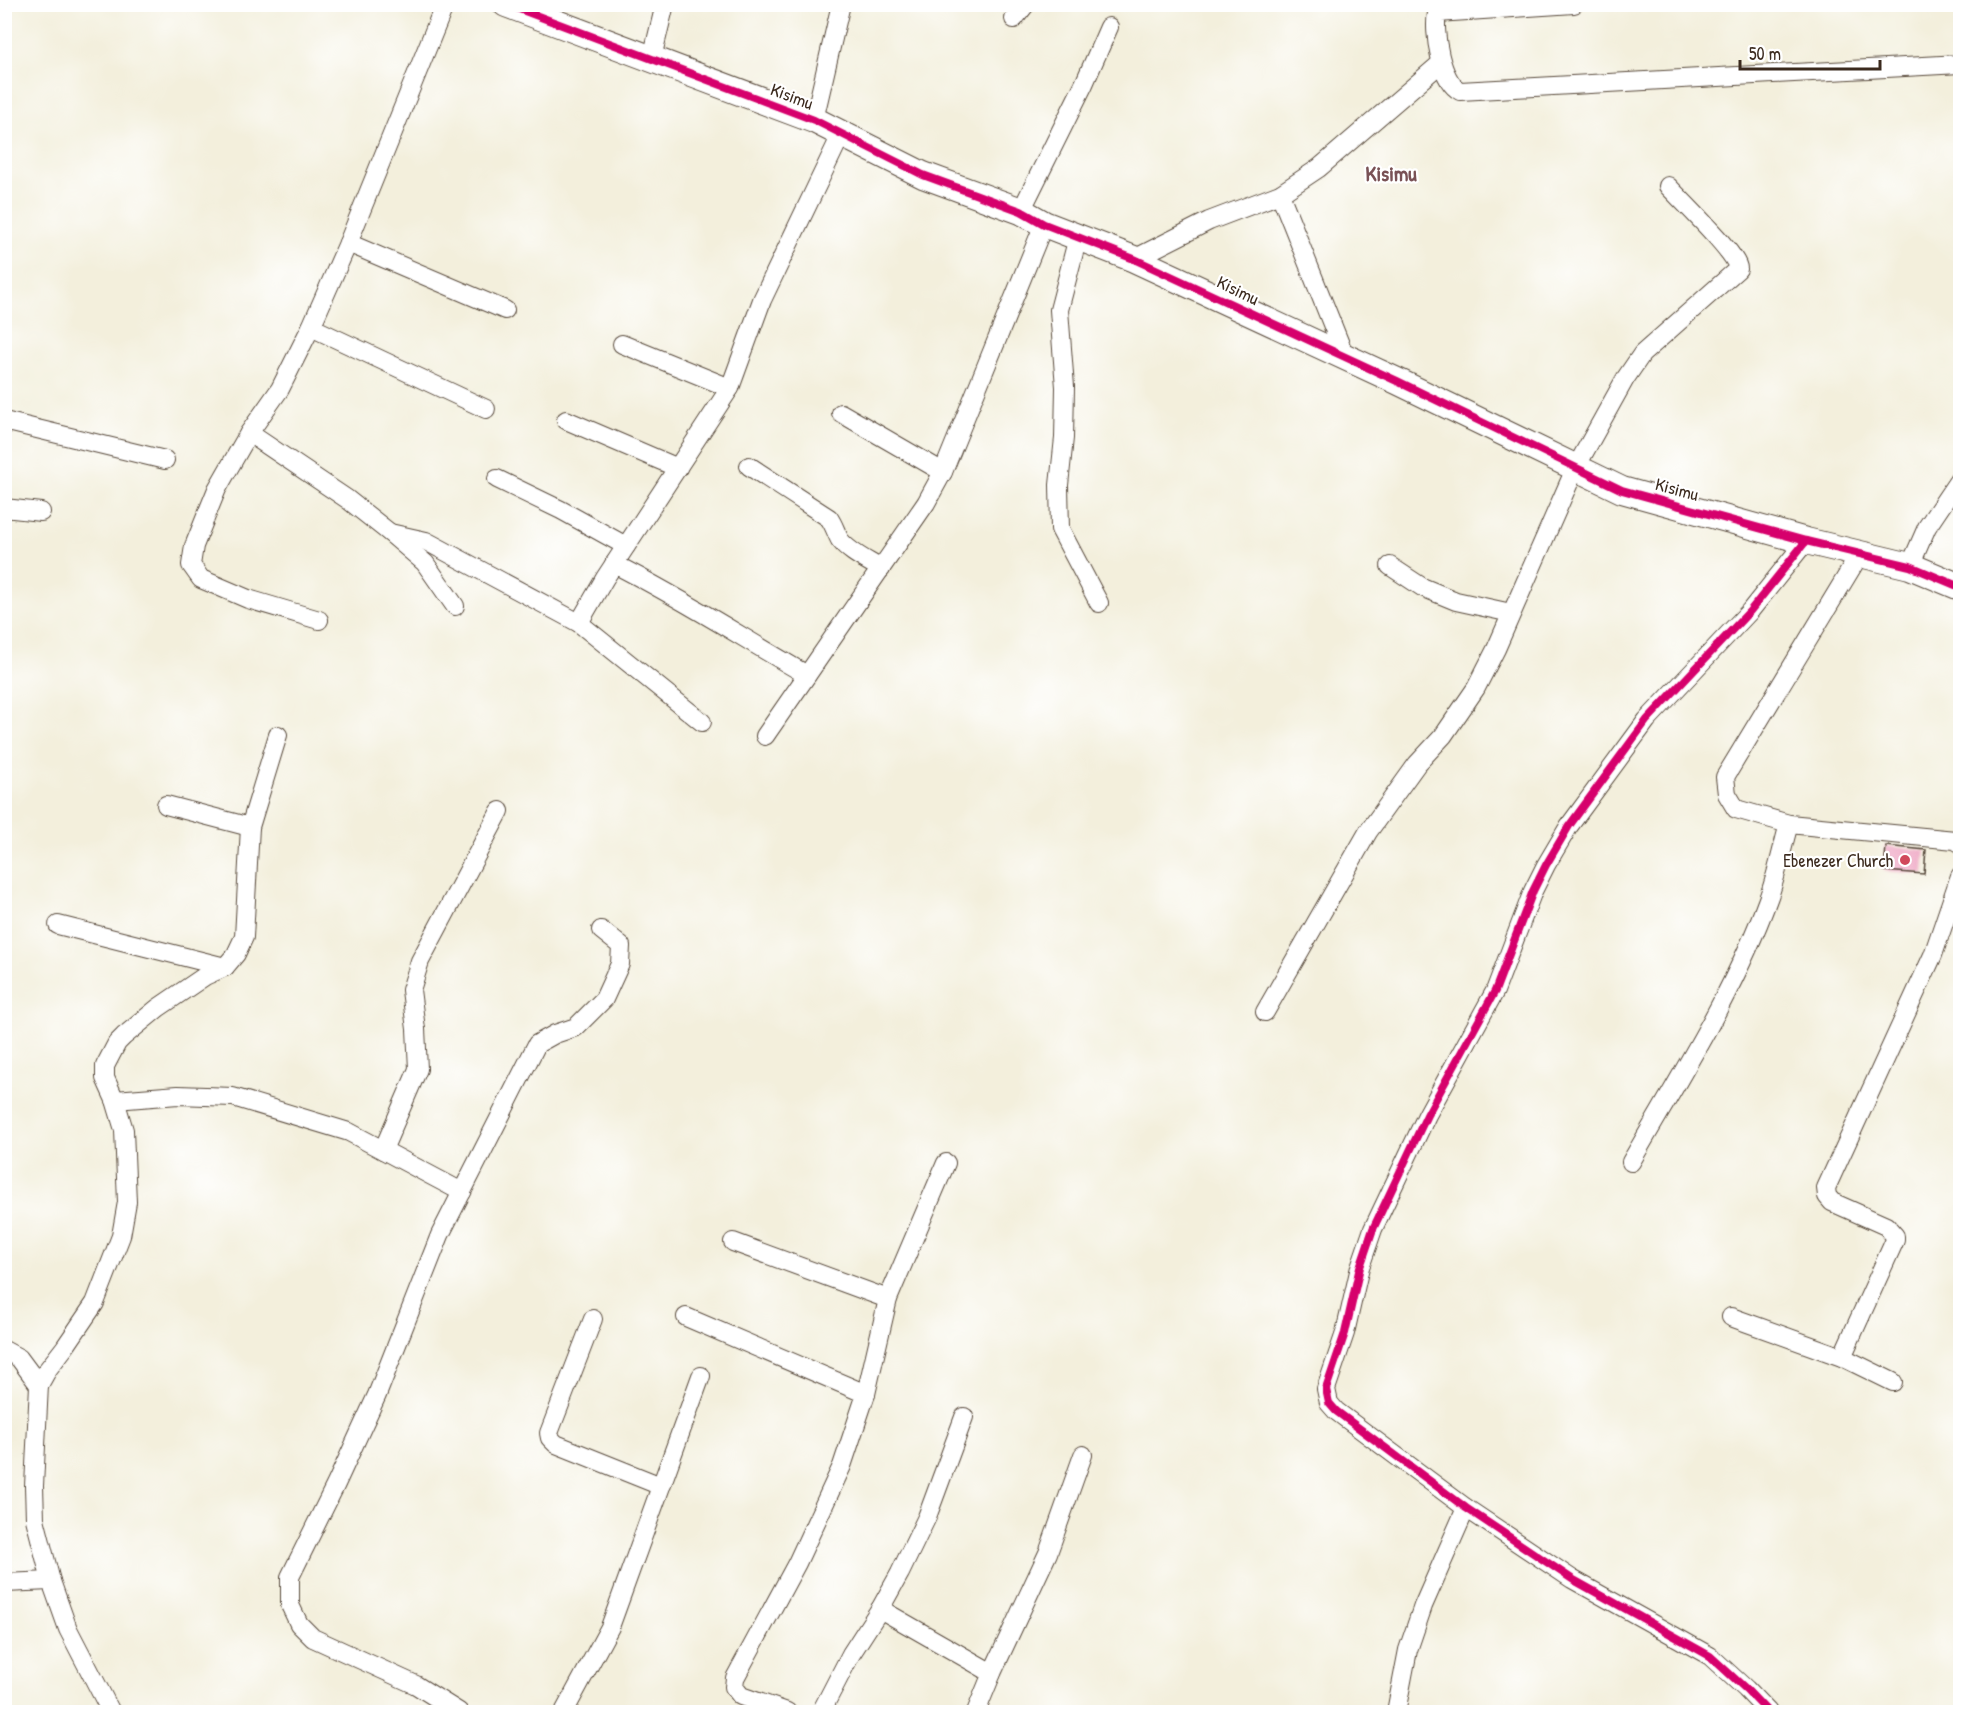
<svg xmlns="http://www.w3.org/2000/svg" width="1965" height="1717" font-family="'Patrick Hand',sans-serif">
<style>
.building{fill:#ec9abb}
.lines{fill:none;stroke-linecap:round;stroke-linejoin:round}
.street-casing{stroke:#57483a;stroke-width:20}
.secondary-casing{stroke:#57483a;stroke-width:28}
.street{stroke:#fff;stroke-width:18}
.secondary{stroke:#fff;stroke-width:26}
.cycleway-casing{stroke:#fff;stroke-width:11}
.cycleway{stroke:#d6006c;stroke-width:8}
.poi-dot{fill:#d1495b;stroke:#fff;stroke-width:2}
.labels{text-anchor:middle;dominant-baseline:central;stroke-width:4.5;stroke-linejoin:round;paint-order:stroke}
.street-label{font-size:18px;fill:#3b2a1e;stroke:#fff}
.poi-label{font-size:18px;fill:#3b2a1e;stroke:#fff;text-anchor:end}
.quarter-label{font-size:21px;font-weight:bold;fill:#795155;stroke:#fff}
</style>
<rect width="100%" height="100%" fill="#fff"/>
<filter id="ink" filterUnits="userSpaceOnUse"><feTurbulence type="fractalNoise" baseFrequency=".0167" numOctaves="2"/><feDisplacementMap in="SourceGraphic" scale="12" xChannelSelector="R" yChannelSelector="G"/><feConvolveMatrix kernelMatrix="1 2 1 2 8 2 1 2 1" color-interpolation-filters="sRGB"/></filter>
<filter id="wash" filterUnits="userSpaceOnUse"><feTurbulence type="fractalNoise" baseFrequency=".008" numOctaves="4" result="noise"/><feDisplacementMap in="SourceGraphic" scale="24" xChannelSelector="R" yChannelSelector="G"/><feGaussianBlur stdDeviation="1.35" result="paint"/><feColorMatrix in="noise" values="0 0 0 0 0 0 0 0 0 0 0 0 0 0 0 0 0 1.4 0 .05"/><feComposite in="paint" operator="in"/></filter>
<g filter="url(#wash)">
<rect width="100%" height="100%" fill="#f3efdc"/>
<g id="blocks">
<polygon class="building" points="1886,846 1926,850 1924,874 1884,871"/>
</g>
</g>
<g filter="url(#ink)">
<use href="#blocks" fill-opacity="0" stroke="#57483a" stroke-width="1.5"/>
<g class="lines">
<g class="street-casing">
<g id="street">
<path d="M1574,4L1437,13C1433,32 1441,82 1460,91L1960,64"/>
<polyline points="1014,19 1026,4"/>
<polyline points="652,58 665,4"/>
<polyline points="814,120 841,4"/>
<polyline points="1280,194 1346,359"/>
<polyline points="1021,211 1084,84 1109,27"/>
<polyline points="1078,237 1059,310 1065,387 1064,438 1059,485 1060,529 1099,603"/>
<polyline points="348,243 505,310"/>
<polyline points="1134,259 1209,221 1280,194 1319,168 1441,63"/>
<polyline points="311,327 486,409"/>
<polyline points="622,344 730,388"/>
<polyline points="841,413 943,472"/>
<polyline points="566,420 678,468"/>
<polyline points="4,421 165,460"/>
<polyline points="249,433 347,499 390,533 425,563 455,606"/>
<path d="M749,466L829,518C834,525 836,533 840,540C850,553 867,560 881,569"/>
<polyline points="497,479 561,510 626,546"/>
<polyline points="4,508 41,512"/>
<polyline points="390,533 426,541 579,623 702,722"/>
<polyline points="1860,554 1725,777 1727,794 1736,809 1789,824 1955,840 1960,843"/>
<path d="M614,564C680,597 743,638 807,675"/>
<polyline points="1390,566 1422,587 1456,601 1511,613"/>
<polyline points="1910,566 1927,527 1960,478"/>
<polyline points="319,620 248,599 213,584 201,579 191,565 194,546 217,489 249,433 280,389 311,327 348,243 445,4"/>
<polyline points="579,623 605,578 730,388 762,300 842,133"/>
<polyline points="765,736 926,503 943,472 1044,224"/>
<polyline points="166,805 250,827"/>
<polyline points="58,925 225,967"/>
<path d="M1265,1012L1368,832L1417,764L1443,736L1476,688L1496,649L1575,469L1625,379L1642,354L1738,269C1740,257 1680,199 1668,186"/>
<polyline points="115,1100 178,1095 233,1097 349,1132 462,1192"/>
<polyline points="383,1150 418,1069 416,1029 411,990 420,961 500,811"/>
<path d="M1631,1162C1680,1076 1734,992 1768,899C1777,875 1782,848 1789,824"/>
<polyline points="733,1242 888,1299"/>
<polyline points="686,1317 866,1394"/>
<polyline points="1731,1317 1842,1357 1893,1382"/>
<polyline points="593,1319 549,1433 550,1438 556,1444 661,1486"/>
<polyline points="4,1350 19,1358 39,1385"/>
<polyline points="1842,1357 1895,1240 1895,1236 1886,1226 1832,1202 1827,1196 1826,1188 1933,955 1960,876"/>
<polyline points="4,1583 51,1581"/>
<polyline points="880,1609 992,1673"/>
<polyline points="111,1712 68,1629 51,1581 35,1519 34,1486 39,1385 48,1369 65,1347 95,1303 121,1236 127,1202 124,1130 115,1100 105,1078 105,1066 117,1043 124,1036 158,1008 205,976 225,967 236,954 244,937 250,827 278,735"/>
<polyline points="459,1712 416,1685 313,1638 299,1624 290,1605 290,1577 336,1484 377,1395 440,1235 537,1044 555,1034 576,1027 604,999 620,964 621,946 601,930"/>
<polyline points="564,1712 610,1627 701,1376"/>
<polyline points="787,1712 741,1696 734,1687 735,1678 797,1563 842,1466 866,1394 888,1299 946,1163"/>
<polyline points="821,1712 851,1654 880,1609 900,1573 927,1517 964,1417"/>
<polyline points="976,1712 992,1673 1048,1553 1083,1455"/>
<polyline points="1396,1712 1408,1650 1423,1606 1466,1508"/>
<polyline points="1768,1712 1746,1689 1710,1656 1572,1579 1466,1508 1336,1411 1329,1403 1326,1389 1345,1333 1360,1267 1373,1229 1427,1115 1495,991 1533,891 1546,865 1569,826 1647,720 1750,611 1806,541"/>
</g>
</g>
<g class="secondary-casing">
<polyline id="secondary" points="506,4 814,120 923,175 1021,211 1044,224 1134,259 1397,381 1622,490 1806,541 1910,566 1960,587"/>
</g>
<use href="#street" class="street"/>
<use href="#secondary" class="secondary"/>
<g class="cycleway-casing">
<g id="cycleway">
<polyline points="506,4 814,120 923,175 1021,211 1044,224 1134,259 1397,381 1622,490 1806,541 1910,566 1960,587"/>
<polyline points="1768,1712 1746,1689 1710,1656 1572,1579 1466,1508 1336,1411 1329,1403 1326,1389 1345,1333 1360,1267 1373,1229 1427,1115 1495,991 1533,891 1546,865 1569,826 1647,720 1750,611 1806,541"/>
</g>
</g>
<use href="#cycleway" class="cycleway"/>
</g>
</g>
<circle class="poi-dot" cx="1905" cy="860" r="6"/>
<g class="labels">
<g class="street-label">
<text transform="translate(792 96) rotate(21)">Kisimu</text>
<text transform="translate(1238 290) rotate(26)">Kisimu</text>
<text transform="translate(1677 489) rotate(15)">Kisimu</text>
</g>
<g class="poi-label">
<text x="1893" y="860">Ebenezer Church</text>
</g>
<g class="quarter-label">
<text x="1391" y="173">Kisimu</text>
</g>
</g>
<rect width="1965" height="1717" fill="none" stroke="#fff" stroke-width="24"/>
<path d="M1740 60v9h140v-9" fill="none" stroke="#3b2a1e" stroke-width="3"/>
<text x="1749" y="60" font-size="18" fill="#3b2a1e" stroke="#ffffff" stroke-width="4.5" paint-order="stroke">50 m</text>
</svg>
